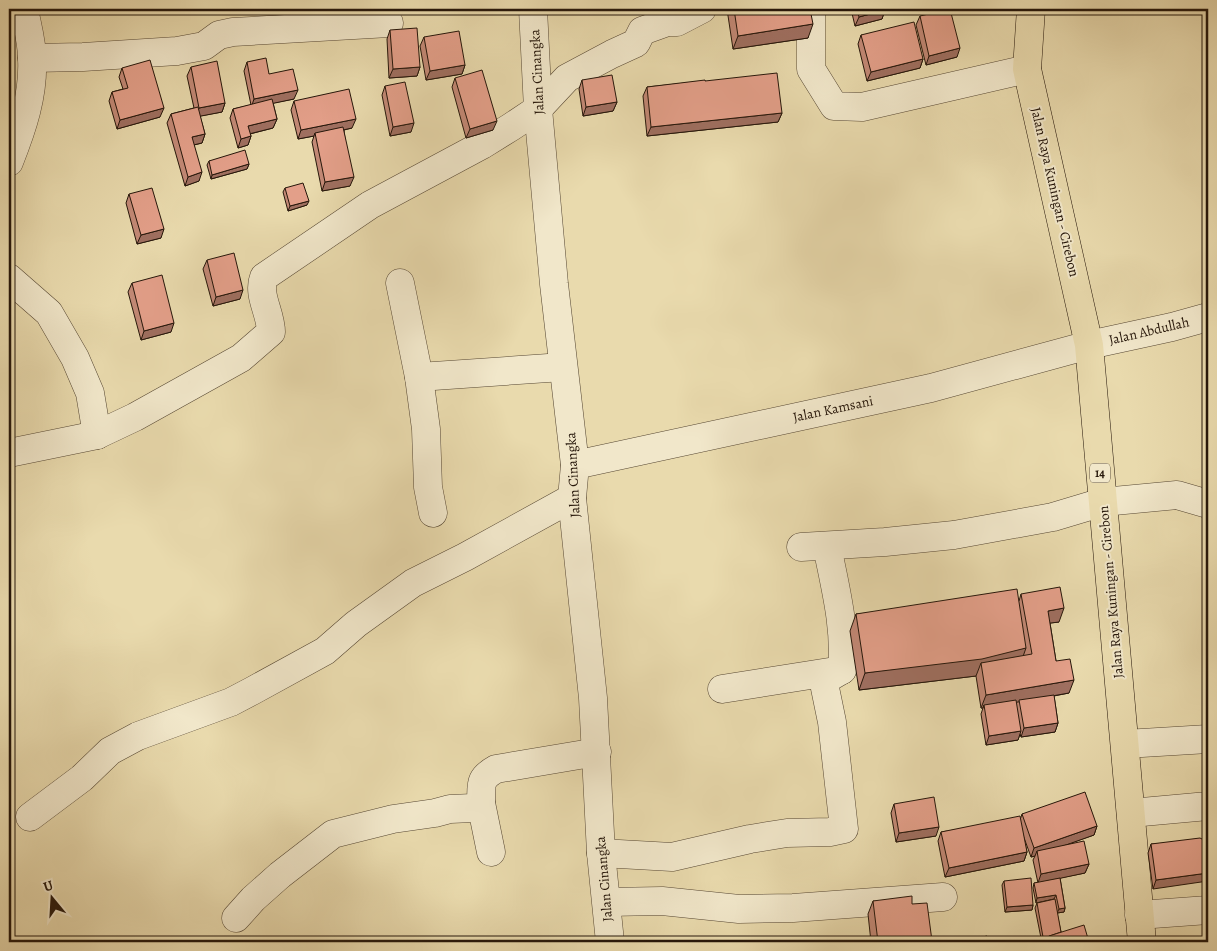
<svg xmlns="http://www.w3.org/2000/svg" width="1217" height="951" font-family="Alegreya,serif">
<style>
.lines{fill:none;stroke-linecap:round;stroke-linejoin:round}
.minor-casing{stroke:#564733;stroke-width:29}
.highway-casing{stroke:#25160a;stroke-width:29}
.minor{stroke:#f1e7ca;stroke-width:28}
.highway{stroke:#e9daad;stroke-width:28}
.wall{fill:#c38976;stroke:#25160a}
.shaded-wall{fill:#9f6f60;stroke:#25160a}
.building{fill:#e39f89;stroke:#25160a}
.labels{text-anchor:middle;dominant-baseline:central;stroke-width:4;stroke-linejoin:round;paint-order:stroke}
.shield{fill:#f1e7ca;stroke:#625544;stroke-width:1}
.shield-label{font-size:12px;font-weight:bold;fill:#25160a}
.street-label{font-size:14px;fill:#25160a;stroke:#f1e7ca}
</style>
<rect width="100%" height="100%" fill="#e9daad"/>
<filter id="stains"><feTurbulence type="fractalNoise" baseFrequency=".004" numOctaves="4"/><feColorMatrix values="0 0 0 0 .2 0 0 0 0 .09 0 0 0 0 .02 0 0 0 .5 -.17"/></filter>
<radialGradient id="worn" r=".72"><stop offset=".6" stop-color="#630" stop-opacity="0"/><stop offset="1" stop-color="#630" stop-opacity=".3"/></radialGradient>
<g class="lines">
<g class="minor-casing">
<g id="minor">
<polyline points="533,9 538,109 554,284 575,465 572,498 593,698 601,853 610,942"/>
<polyline points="811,9 811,69 834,106 862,107 1027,69"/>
<polyline points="32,58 83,57 177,51 204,46 219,35 233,32 389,23"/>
<path d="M9,162C22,129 34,95 32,58C32,42 27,25 24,9"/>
<polyline points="9,278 49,313 75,358 90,393 97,435"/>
<polyline points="400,283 419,377 426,429 428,487 433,513"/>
<polyline points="419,377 563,367"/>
<path d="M9,453L97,435L135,417L241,358L271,332C271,313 257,295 264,277L370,205L482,145L511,127L538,109L567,78L612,54L636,43L642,31L667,22H677L702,9"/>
<polyline points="575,465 931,388 1089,345 1172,327 1208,317"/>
<polyline points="801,547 885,542 954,535 1053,517 1103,502 1177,495 1208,504"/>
<polyline points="722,689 842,670"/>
<polyline points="1125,744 1208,739"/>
<polyline points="481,803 491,852"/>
<polyline points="1131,813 1208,806"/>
<polyline points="30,817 82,778 110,751 138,736 231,702 252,691 325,651 356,624 413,583 465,557 572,498"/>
<path d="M601,853L672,857L750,839L787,833L830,832L844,829L832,722L825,688L826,682L830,677L842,670C846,627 835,587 827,546"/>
<polyline points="607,902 662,901 739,909 793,908 943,897"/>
<polyline points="1139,915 1208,910"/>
<path d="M236,918L253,899L280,875L333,834L393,819L435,813L450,809L473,808L481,803C482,785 478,779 496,769L597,752"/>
</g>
</g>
<g class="highway-casing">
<polyline id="highway" points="1031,9 1027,69 1089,345 1142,942"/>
</g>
<use href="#minor" class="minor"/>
<use href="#highway" class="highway"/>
</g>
<g class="wall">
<polygon points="727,9 810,9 808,38 733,49"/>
<polygon points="851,9 885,9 882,19 855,26"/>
<polygon points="920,16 957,57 926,65 916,25"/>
<polygon points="390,30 420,67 417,76 389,78 387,39"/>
<polygon points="861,35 923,59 920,68 867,81 858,44"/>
<polygon points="424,37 465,65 462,74 426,80 420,46"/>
<polygon points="247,62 269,74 294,99 273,103 277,119 273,128 250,134 251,136 248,145 238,148 230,118 233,109 251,105 244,71"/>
<polygon points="191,67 225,103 222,112 200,116 205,134 202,143 194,145 199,181 185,186 167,123 171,114 194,108 187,76"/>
<polygon points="122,68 160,117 117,129 109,101 112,92 123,89 119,77"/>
<polygon points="455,78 493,130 466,138 452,87"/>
<polygon points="582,80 617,102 613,111 583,116 579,89"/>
<polygon points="705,81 782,113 778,122 647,136 643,96 647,87"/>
<polygon points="385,86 411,132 390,136 382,95"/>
<polygon points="294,101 352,128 344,130 350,186 322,191 312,142 314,136 298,139 291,110"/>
<polygon points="209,161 249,164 247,169 211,179 207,165"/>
<polygon points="285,188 307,205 288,211 283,192"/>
<polygon points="129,194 161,238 137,244 126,203"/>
<polygon points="207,260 240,299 213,306 203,269"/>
<polygon points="132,283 171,332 141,340 128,292"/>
<polygon points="1021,594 1059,622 1050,623 1056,661 1069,693 1054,696 1058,723 1055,732 1021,737 1020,734 1018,740 986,745 981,714 983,708 981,708 976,676 859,690 850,631 856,614 1019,601"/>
<polygon points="894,804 936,836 896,842 891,813"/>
<polygon points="1022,814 1097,826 1094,835 1065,845 1089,864 1085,873 1060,878 1065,908 1064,912 1057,913 1061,932 1089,942 1046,942 1041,938 1035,908 1037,903 1054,899 1036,903 1033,888 1034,883 1038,883 1033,860 1035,856 1031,857 1023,835 1027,852 1024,861 945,877 938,841 941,832 1020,820"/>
<polygon points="1208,842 1153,889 1148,853 1151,844"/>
<polygon points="1004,881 1033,905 1032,910 1005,912 1002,885"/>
<polygon points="873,901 912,904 932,941 940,942 871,942 868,914"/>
</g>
<g class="shaded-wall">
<polygon points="885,10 882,19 855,26 859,17"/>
<polygon points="813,24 808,38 733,49 738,36"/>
<polygon points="960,48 957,57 926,65 929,56"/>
<polygon points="923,59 920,68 867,81 871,72"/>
<polygon points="465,65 462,74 426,80 430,71"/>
<polygon points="420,67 417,76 389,78 393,69"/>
<polygon points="298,90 294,99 251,108 254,99"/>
<polygon points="617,102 613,111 583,116 586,107"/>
<polygon points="225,103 222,112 196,117 199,108"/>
<polygon points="164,108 160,117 117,129 120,120"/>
<polygon points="782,113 778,122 647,136 651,127"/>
<polygon points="277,119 273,128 245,135 248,126"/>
<polygon points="356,119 352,128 316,136 315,133 314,136 298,139 301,130"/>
<polygon points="497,121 493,130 466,138 470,129"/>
<polygon points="414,123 411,132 390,136 393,127"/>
<polygon points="205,134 202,143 189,146 192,137"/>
<polygon points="251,136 248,145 238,148 241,139"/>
<polygon points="249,164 247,169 211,179 212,175"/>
<polygon points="202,172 199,181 185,186 188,177"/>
<polygon points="354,177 350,186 322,191 325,182"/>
<polygon points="309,201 307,205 288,211 290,206"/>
<polygon points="164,229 161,238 137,244 141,235"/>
<polygon points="243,290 240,299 213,306 216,297"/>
<polygon points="174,323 171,332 141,340 144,331"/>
<polygon points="1064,608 1059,622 1043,624 1048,611"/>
<polygon points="1026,648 1020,665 981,663 976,676 859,690 865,673"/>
<polygon points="1074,680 1069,693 984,708 984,705 983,708 981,708 986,695"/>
<polygon points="1058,723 1055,732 1021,737 1024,728"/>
<polygon points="1021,731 1018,740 986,745 989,736"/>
<polygon points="1097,826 1094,835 1038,855 1037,851 1035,856 1031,857 1034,848"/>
<polygon points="939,827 936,836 896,842 899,833"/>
<polygon points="1027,852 1024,861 945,877 949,868"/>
<polygon points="1089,864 1085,873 1038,883 1041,874"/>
<polygon points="1208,873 1208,881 1153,889 1156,880"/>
<polygon points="1056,895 1054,899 1036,903 1037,898"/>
<polygon points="1033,905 1032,910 1005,912 1007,907"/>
<polygon points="1065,908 1064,912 1057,913 1059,909"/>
<polygon points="1048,937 1047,942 1042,942 1044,938"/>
</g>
<g class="building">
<polygon points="734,9 810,9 813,24 738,36"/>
<polygon points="857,9 885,9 885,10 859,17"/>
<polygon points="950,9 960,48 929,56 920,16"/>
<polygon points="914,22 923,59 871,72 861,35"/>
<polygon points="417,28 420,67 393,69 390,30"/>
<polygon points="459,31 465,65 430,71 424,37"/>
<polygon points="266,58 269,74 293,69 298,90 254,99 247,62"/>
<polygon points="150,60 164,108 120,120 112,92 128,88 122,68"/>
<polygon points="217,61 225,103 199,108 191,67"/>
<polygon points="482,70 497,121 470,129 455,78"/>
<polygon points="777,73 782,113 651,127 647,87 705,80 705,81"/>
<polygon points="612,75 617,102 586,107 582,80"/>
<polygon points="405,82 414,123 393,127 385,86"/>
<polygon points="349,89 356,119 301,130 294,101"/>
<polygon points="272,99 277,119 248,126 251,136 241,139 233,109"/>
<polygon points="198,107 205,134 192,137 202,172 188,177 171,114"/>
<polygon points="343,127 354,177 325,182 315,133"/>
<polygon points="245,150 249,164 212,175 209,161"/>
<polygon points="303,183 309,201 290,206 285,188"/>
<polygon points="152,188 164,229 141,235 129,194"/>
<polygon points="234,253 243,290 216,297 207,260"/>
<polygon points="162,275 174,323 144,331 132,283"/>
<polygon points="1060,587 1064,608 1048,611 1056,661 1070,659 1074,680 986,695 981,663 1032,654 1021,594"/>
<polygon points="1017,589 1026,648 982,659 865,673 856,614"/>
<polygon points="1054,695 1058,723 1024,728 1019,700"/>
<polygon points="1016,700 1021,731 989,736 984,705"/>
<polygon points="1085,792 1097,826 1034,848 1022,814"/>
<polygon points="934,797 939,827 899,833 894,804"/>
<polygon points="1020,816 1027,852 949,868 941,832"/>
<polygon points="1200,838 1208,842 1208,873 1156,880 1151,844"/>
<polygon points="1084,841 1089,864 1041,874 1037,851"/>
<polygon points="1031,878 1033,905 1007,907 1004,881"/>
<polygon points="1060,878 1065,908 1059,909 1056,895 1037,898 1034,883"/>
<polygon points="912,896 912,904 927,903 932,941 939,940 940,942 878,942 873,901"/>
<polygon points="1055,899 1061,932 1044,938 1043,937 1037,903"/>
<polygon points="1084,925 1089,942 1051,942 1049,936"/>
<polygon points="987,936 988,942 958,942"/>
<polygon points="1044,937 1045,942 1015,942"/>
</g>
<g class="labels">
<rect class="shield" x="1090" y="463.5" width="20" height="19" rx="4"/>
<g class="shield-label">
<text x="1100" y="473">14</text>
</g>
<g class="street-label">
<text transform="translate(537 72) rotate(-93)">Jalan Cinangka</text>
<text transform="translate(1055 192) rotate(77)">Jalan Raya Kuningan - Cirebon</text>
<text transform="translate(1149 331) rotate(-13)">Jalan Abdullah</text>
<text transform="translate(833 409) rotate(-12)">Jalan Kamsani</text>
<text transform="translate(573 475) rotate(-93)">Jalan Cinangka</text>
<text transform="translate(1111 592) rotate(-95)">Jalan Raya Kuningan - Cirebon</text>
<text transform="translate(604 879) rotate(-95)">Jalan Cinangka</text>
</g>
</g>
<rect width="1217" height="951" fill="none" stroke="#e9daad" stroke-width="30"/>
<rect x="10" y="10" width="1197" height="931" fill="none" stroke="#25160a" stroke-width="2.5"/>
<rect x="15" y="15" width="1187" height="921" fill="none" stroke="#25160a"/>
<g transform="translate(52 898) rotate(342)" stroke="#f1e7ca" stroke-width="4" paint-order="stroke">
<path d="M0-4L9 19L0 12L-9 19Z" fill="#25160a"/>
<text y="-8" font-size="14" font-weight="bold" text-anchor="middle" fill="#25160a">U</text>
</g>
<rect width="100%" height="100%" filter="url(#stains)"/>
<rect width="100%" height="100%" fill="url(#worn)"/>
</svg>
